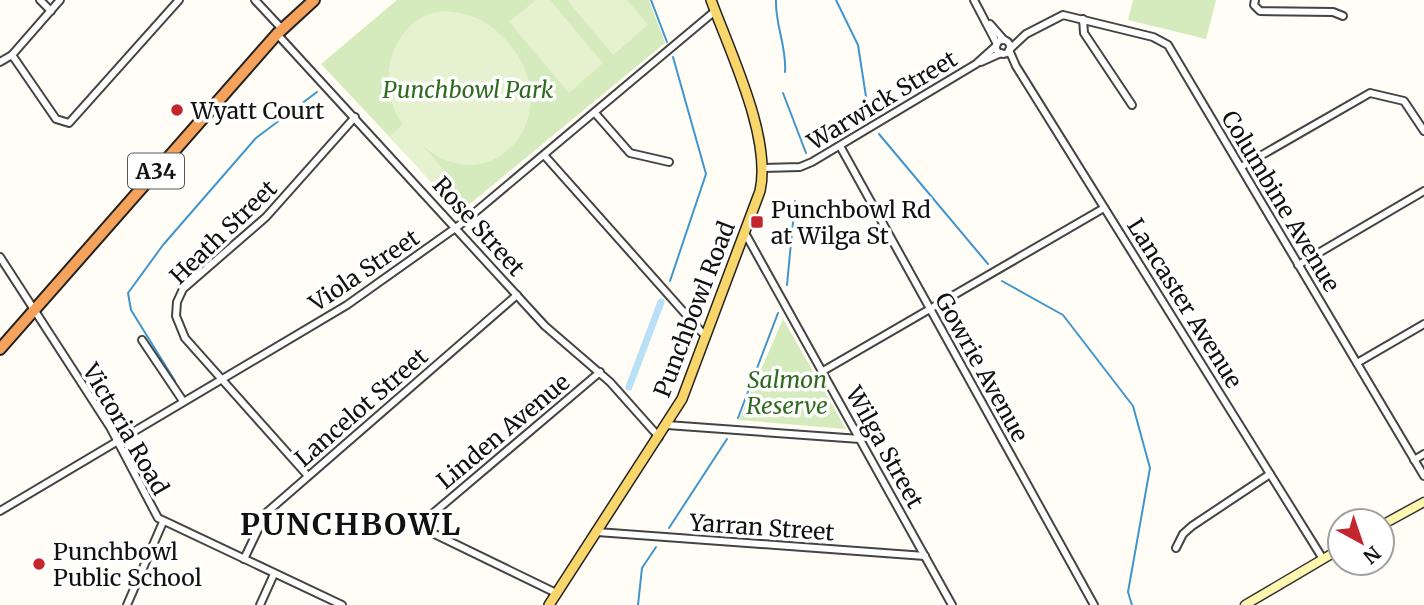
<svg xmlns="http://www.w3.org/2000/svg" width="1424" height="605" font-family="Merriweather,serif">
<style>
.green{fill:#d5ebbd}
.pitch{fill:#e6f2cf}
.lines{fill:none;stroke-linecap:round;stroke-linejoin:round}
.stream{stroke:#3f96cf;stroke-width:2}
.canal{stroke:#b9e0f7;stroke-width:7}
.street-casing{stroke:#444;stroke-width:10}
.secondary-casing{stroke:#333;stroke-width:11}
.primary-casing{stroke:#222;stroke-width:12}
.highway-casing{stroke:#222;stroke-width:14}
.street{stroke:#fff;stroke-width:6}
.secondary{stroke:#fff6b0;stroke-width:8}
.primary{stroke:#f9d66b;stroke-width:9}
.highway{stroke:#f5a25d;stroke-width:10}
.poi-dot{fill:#c4262e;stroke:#fff;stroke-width:2.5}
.labels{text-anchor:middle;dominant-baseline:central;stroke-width:7;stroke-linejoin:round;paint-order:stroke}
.shield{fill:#fff;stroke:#585858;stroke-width:2}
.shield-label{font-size:21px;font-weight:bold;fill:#111}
.park-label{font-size:23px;font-style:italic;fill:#2f6b1f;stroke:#fff}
.street-label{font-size:23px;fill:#111;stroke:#fff}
.poi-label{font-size:23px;fill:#111;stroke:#fff;text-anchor:start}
.district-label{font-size:30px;font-weight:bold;letter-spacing:2px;fill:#111;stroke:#fff}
</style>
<rect width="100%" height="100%" fill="#fffdf5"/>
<g class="green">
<polygon points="397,0 649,0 665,43 460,212 321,64"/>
<polygon points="1133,0 1216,0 1206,39 1128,20"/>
<polygon points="783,319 846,429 739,420"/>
</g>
<g class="pitch">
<polygon points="536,0 550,0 603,63 569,93 509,22"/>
<polygon points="567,0 627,0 648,25 613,55"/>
<path d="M443,11C470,13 486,19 505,39C573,111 492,207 422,145L449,176L436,188L390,136L403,124C373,86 391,17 443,11Z"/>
</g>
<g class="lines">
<g class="stream">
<polyline points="651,0 667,42"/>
<path d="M776,0C775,25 787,47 785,72"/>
<polyline points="836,0 858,45 869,116"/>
<polyline points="783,93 806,153"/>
<polyline points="879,134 988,264"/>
<polyline points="670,281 706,174 673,57"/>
<polyline points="1002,281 1063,315 1133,406 1150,468 1128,592 1132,605"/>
<polyline points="787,285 795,201"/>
<polyline points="175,381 131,310 128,293 163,245 256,138 317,92"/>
<polyline points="738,418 778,313"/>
<polyline points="669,528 727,439"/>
<polyline points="638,605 642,568 656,547"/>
</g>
<polyline class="canal" points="629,387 661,302"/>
<g class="street-casing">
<g id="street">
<polyline points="40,0 51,11"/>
<polyline points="255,0 282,29"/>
<polyline points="974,0 997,44"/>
<polyline points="1255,0 1254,5 1260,11 1333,12 1343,16"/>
<polyline points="1083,19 1084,33 1132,105"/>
<polyline points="990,24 1004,40"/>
<polyline points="277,34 545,326 610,382 659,437"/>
<circle cx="1003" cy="47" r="7"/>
<polyline points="1010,49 1026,34 1063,15 1153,37 1168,45 1424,476"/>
<polyline points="1009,50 1016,66 1323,559"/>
<polyline points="12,55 56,119 69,123 179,0"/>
<polyline points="0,62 12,55 60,0"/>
<polyline points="981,62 1001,53"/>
<polyline points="595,113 630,153 669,162"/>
<polyline points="840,146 1094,605"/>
<polyline points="544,155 706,337"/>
<polyline points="1241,167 1370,93 1404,101 1424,131"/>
<polyline points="763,168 800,167 812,162 976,64 996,46"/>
<polyline points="745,233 952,605"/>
<polyline points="0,257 110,427 158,518 342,605"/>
<polyline points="1298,265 1424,191"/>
<polyline points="142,340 183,401"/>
<polyline points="1357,363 1424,324"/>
<polyline points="823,371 1104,208"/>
<polyline points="667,425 860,439"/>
<polyline points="1414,460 1424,454"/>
<polyline points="308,476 185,338 176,316 177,302 183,289 266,217 355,117"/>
<polyline points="0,511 347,305 461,224 715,11"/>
<polyline points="597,532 925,556"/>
<polyline points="1176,548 1183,534 1192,526 1270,474"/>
<polyline points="244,559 266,513 517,295"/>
<polyline points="556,593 418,526 600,372"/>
<polyline points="127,605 163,522"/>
<polyline points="260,605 274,574"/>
</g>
</g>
<g class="secondary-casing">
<g id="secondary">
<polyline points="1382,525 1424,502"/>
<polyline points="1245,605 1340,549"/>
</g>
</g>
<g class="primary-casing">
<path id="primary" d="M549,605L682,399L760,191C772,138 730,52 711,0"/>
</g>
<g class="highway-casing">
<polyline id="highway" points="0,349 277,34 314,0"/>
</g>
<use href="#street" class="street"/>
<use href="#secondary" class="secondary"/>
<use href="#primary" class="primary"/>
<use href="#highway" class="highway"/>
</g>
<g class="poi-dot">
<circle cx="177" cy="110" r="7"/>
<rect x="750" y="215" width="14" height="14" rx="3.5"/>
<circle cx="39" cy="564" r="7"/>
</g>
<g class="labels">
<rect class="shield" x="128" y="153.5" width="56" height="35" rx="5"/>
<g class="shield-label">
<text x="156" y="171">A34</text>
</g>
<g class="park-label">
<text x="468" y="89">Punchbowl Park</text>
<text x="787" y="379">Salmon<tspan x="787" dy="26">Reserve</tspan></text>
</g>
<g class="street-label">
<text transform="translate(882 100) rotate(-31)">Warwick Street</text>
<text transform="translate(1281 201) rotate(59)">Columbine Avenue</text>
<text transform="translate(479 226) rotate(48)">Rose Street</text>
<text transform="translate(223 232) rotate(-44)">Heath Street</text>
<text transform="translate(364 270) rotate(-34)">Viola Street</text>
<text transform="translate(1185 303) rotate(58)">Lancaster Avenue</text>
<text transform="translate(694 309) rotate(-69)">Punchbowl Road</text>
<text transform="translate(982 367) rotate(61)">Gowrie Avenue</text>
<text transform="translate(361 407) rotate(-41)">Lancelot Street</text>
<text transform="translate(126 429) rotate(60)">Victoria Road</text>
<text transform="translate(503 431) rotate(-40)">Linden Avenue</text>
<text transform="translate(885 447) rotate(61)">Wilga Street</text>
<text transform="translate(762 527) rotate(4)">Yarran Street</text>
</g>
<g class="poi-label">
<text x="191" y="110">Wyatt Court</text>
<text x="771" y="209">Punchbowl Rd<tspan x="771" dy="26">at Wilga St</tspan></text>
<text x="53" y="551">Punchbowl<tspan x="53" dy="26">Public School</tspan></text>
</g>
<g class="district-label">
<text x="351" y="524">PUNCHBOWL</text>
</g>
</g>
<g transform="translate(1361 542) rotate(140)"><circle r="33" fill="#ffffff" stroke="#a0a0a0" stroke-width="2"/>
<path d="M0-5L12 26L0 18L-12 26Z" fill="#c4262e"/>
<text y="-10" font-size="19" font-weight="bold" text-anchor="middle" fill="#111111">N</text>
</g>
</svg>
